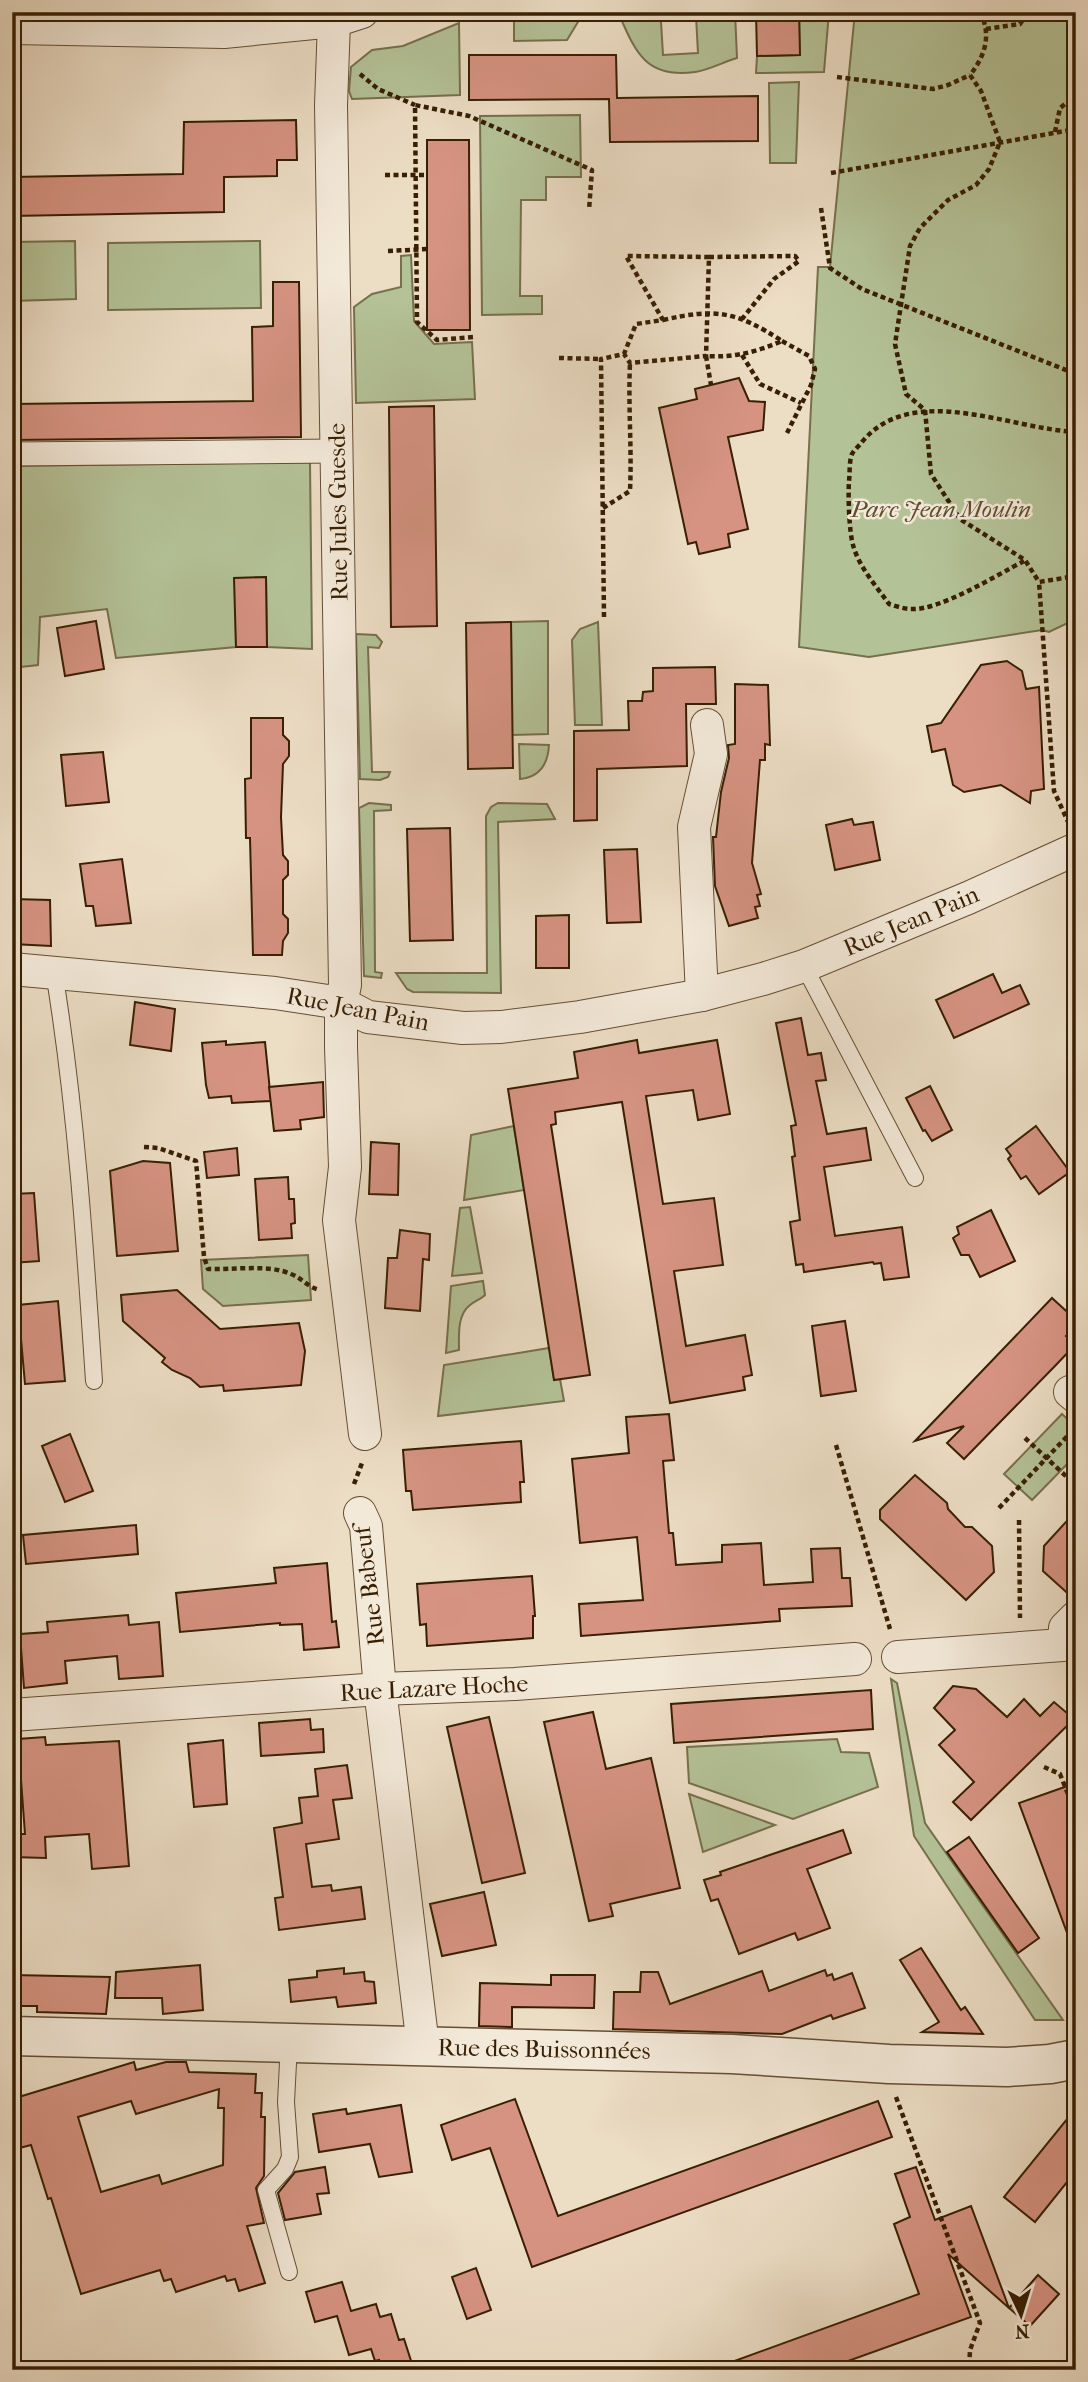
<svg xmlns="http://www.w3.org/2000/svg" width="1088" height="2382" font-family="'IM FELL French Canon',serif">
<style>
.green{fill:#b4c297;stroke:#76704d;stroke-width:2}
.building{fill:#d69382;stroke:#381f03;stroke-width:2;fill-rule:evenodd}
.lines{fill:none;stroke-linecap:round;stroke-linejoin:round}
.service-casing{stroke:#654e34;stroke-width:18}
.pedestrian-casing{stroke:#654e34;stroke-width:25}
.minor-casing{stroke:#654e34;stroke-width:34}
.tertiary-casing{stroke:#654e34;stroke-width:41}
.path{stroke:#381f03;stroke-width:4.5;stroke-dasharray:5 3.5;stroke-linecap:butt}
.service{stroke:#f3e9d9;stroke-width:16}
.pedestrian{stroke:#f3e9d9;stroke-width:23}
.minor{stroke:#f3e9d9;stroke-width:32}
.tertiary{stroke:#f3e9d9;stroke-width:38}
.labels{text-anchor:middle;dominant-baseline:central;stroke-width:5;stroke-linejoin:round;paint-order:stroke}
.park-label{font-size:24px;font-style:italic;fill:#5d502f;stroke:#f3e9d9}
.street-label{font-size:24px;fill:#381f03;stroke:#f3e9d9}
</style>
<rect width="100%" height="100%" fill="#ecddc5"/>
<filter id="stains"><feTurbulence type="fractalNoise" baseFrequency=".00286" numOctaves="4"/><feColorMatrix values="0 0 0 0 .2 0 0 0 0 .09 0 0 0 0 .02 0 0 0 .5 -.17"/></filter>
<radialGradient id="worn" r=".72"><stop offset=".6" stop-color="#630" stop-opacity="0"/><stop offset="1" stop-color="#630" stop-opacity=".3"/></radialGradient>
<g class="green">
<polygon points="514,12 584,12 567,40 514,41"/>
<path d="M618,12H653L661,22L663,55L698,53L696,16L709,12H735L737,58C723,62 709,70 695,72C645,79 635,51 618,12Z"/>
<polygon points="799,12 829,12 824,72 756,73 757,56 800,55"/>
<polygon points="855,12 1076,12 1076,619 1049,632 1042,630 869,657 799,647 818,267 830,267"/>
<polygon points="459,23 460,95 352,99 349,91 351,67 372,50 403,46"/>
<polygon points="799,82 796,163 770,163 769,83"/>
<polygon points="580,115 581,177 546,177 546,200 521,200 520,296 542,296 542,314 482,315 480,116"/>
<polygon points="75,241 76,299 12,301 12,242"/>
<polygon points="260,241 261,308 108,310 108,243"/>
<polygon points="411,255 414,321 434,344 472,342 475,399 356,403 354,307 372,294 401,287 401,256"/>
<polygon points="310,462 312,649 267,647 266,578 235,578 236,647 116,658 107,609 40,617 38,665 12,668 12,466"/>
<polygon points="548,621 548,734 512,735 511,622"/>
<polygon points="598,622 602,725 575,725 572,640 580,629"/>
<polygon points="356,634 376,635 382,642 379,648 368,647 372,772 390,772 388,777 380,780 360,779"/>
<path d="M519,744L549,745C548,763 541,777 520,779Z"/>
<polygon points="369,803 391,805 391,810 374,811 375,972 382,973 381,978 364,976 359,808"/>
<polygon points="498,803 547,804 555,819 498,822 501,993 413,992 407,989 396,973 487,973 486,816 491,807"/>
<polygon points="514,1126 524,1190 464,1200 471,1135"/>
<polygon points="470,1207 482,1273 452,1276 460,1208"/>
<polygon points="308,1255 311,1300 223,1306 203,1289 201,1260"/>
<path d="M483,1281L485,1295C481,1299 475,1301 470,1305C457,1315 459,1335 459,1350L446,1353L451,1286Z"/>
<polygon points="549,1348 554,1379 560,1379 564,1401 438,1416 444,1365"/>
<polygon points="1062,1414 1076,1427 1076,1455 1032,1500 1004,1474"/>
<polygon points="891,1679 897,1683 925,1823 1063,2020 1035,2020 914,1836"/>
<polygon points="837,1739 841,1752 869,1753 878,1787 793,1819 689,1783 687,1747"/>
<polygon points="689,1794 775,1825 703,1852"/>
</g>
<g class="building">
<polygon points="756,12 799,12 800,55 757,56"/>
<polygon points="469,55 616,55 617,98 758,96 758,141 610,142 609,99 469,100"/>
<polygon points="296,120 297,160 277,160 277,176 224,177 224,212 12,216 12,177 183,174 184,122"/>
<polygon points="427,140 469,140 470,330 427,330"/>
<polygon points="273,282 299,282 301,437 12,440 12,404 253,401 252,327 273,326"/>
<polygon points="739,378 749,401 765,402 763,430 728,437 748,529 728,534 730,547 699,554 696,542 688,544 659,408 697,399 695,389"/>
<polygon points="434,406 437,626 391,627 389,407"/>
<polygon points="266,577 267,647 236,647 234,578"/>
<polygon points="96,621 104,669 65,676 57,628"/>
<polygon points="511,622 513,768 468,769 466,623"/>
<polygon points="1007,661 1022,671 1026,689 1039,687 1044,789 1031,791 1030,803 1001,785 964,792 953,785 945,749 932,752 927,726 941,723 981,665"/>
<polygon points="715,667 716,704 686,704 687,766 597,769 597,820 574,821 574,731 629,730 628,701 642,701 643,692 653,691 653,668"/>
<polygon points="735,684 768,685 770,745 765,744 765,760 760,760 752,863 761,894 757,895 760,906 755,907 758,918 729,926 715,886 713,837 716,837 721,792 729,758 728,745 735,744"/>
<polygon points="251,718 283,718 283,735 289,741 289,756 283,764 281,817 283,855 288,861 288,875 283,880 283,914 288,919 288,933 283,941 282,955 253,955 250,838 246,838 245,779 251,778"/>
<polygon points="103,752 109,802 66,806 61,755"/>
<polygon points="852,819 854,825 873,822 880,860 835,870 826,825"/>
<polygon points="450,828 453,940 410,941 407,829"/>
<polygon points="637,849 641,922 607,923 604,850"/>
<polygon points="122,859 131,923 96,926 93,906 86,906 80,864"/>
<polygon points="12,899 50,900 51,946 12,944"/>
<polygon points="569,915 569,968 536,968 536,916"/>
<polygon points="993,974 1002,993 1020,985 1029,1004 954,1038 936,1000"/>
<polygon points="135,1002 175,1009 171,1051 130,1045"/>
<polygon points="801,1018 808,1055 821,1053 826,1080 816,1081 827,1134 866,1128 871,1160 824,1167 835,1236 902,1227 909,1277 884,1280 881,1263 874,1264 873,1262 804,1272 803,1264 796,1265 790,1222 800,1220 792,1157 795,1156 791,1126 796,1125 776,1023"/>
<polygon points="637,1040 639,1053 717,1040 730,1114 698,1120 693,1090 646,1096 663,1204 714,1198 723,1265 674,1271 686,1346 745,1335 752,1375 743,1377 745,1390 670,1403 622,1102 555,1112 556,1124 551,1125 590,1375 554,1380 508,1089 578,1078 574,1052"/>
<polygon points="226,1041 226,1045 265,1042 271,1101 232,1103 231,1096 209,1098 206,1085 202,1043"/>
<polygon points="323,1082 324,1117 300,1120 301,1129 274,1131 269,1087"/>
<polygon points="930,1086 952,1130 932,1141 925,1130 923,1131 906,1098"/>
<polygon points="1036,1126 1070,1172 1039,1194 1026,1176 1021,1179 1008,1159 1011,1156 1006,1149"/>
<polygon points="371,1142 399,1144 398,1195 369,1194"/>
<polygon points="237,1148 239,1175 207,1178 204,1152"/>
<polygon points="143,1161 170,1163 178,1251 117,1256 110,1171"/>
<polygon points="288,1177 289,1199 294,1199 295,1223 291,1224 292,1238 259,1240 255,1179"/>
<polygon points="34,1193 39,1261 12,1263 12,1194"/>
<polygon points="991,1210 1015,1261 980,1277 969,1255 961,1255 953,1238 959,1234 957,1227"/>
<polygon points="400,1230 430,1234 429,1260 423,1259 420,1311 385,1308 388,1258 397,1258"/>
<polygon points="177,1290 220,1329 299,1323 305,1351 301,1385 224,1391 223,1385 200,1387 190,1378 172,1370 162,1362 165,1358 123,1321 121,1295"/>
<polygon points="1052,1298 1076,1320 1076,1326 1066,1336 1075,1345 1054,1367 964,1459 947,1443 964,1426 915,1441"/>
<polygon points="58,1301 65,1381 25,1384 18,1305"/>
<polygon points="845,1321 856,1391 821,1396 812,1326"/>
<polygon points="669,1414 674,1460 663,1461 669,1533 673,1533 676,1565 722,1562 722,1545 761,1543 764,1585 813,1582 811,1549 840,1548 842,1578 850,1578 852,1606 779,1609 780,1621 581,1636 579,1604 643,1600 637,1537 580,1543 572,1459 629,1453 626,1417"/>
<polygon points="70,1434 93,1491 65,1502 42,1446"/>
<polygon points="521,1441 524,1482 520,1482 521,1502 413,1510 411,1491 406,1491 403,1450"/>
<polygon points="915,1475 947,1503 948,1509 965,1527 972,1527 992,1546 994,1572 966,1600 880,1519 880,1510"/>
<polygon points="1076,1511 1076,1599 1074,1599 1043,1571 1044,1546"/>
<polygon points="136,1525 138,1554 26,1564 23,1535"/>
<polygon points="327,1563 332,1622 336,1621 339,1647 304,1650 302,1624 280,1625 280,1623 180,1632 176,1593 276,1583 274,1568"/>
<polygon points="532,1576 535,1616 533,1616 533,1638 427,1646 426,1624 420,1625 417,1584"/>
<polygon points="128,1615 129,1625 159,1622 163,1676 119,1679 117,1656 95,1658 65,1661 67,1683 24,1688 20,1634 48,1632 47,1622"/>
<polygon points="953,1686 976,1689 1007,1717 1024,1699 1040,1716 1054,1702 1074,1719 971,1820 953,1802 974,1782 939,1745 955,1730 934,1708"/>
<polygon points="871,1690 873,1729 674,1743 671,1704"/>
<polygon points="593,1712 606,1769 651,1758 680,1888 610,1904 613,1916 589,1921 544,1722"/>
<polygon points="489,1717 525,1873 482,1883 447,1727"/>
<polygon points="310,1719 311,1730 323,1729 324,1752 261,1756 259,1723"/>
<polygon points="45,1737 46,1745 119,1741 129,1866 92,1869 89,1834 45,1837 46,1858 12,1857 12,1834 25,1834 18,1739"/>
<polygon points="223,1740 227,1804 194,1807 188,1744"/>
<polygon points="347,1765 352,1798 333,1800 339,1839 306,1844 312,1887 331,1885 332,1891 361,1887 365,1919 279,1930 275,1898 283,1897 274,1828 302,1823 299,1798 318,1796 315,1769"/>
<polygon points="1076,1783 1076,1948 1073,1949 1019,1803"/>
<polygon points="843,1830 851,1853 807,1869 830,1928 798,1940 795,1933 739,1954 718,1899 711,1901 704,1880 721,1875 720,1872"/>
<polygon points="969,1837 1039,1938 1018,1953 947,1852"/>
<polygon points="484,1892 496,1945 442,1956 430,1904"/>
<polygon points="921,1948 961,2010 965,2007 983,2034 922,2032 939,2022 900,1960"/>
<polygon points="200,1965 203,2010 163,2014 162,1998 115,1998 116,1972"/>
<polygon points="344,1968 344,1974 364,1972 365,1981 374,1982 376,2003 338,2007 336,1997 291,2002 289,1980 317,1977 317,1971"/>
<polygon points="825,1970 827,1976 832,1974 834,1980 852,1973 865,2008 833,2019 831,2015 782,2034 613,2029 614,1992 640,1992 641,1972 658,1972 670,2004 762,1971 769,1991"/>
<polygon points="12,1975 110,1977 106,2014 37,2012 37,2006 12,2006"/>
<polygon points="551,1975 595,1975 594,2008 512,2007 512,2027 479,2026 480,1983 551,1985"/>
<path d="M134,2062L136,2070L166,2062H186L189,2072L256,2074L255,2093H262L261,2117H265L264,2176L256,2188L264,2223L247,2226L265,2283L239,2291L235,2279L227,2281L225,2276L176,2292L171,2279L164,2281L160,2270L81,2294L51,2198L48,2199L31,2145L12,2150V2099ZM219,2089L218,2108H224L223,2165L162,2184L159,2175L101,2192L78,2117L131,2101L136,2114Z"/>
<polygon points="515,2099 558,2216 878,2101 892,2137 532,2267 490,2148 452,2160 441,2125"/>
<polygon points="401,2105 412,2172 379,2177 370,2144 319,2152 313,2114 346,2109 347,2114"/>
<polygon points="1076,2108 1076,2171 1035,2222 1004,2197"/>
<polygon points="325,2167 329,2193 317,2194 321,2214 285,2220 278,2193 295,2172"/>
<polygon points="916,2167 935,2220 971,2206 1009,2308 948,2254 971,2317 823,2370 718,2370 718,2367 919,2294 894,2224 910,2217 895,2174"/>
<polygon points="476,2268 491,2310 467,2319 452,2277"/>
<polygon points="1038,2275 1059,2294 1030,2326 1009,2308"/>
<polygon points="342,2282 351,2311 376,2304 380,2317 391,2314 399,2340 404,2339 414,2370 382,2370 379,2360 375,2361 371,2349 349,2355 337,2316 315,2322 306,2292"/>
</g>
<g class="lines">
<g class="service-casing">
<g id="service">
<polyline points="804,966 915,1178"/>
<path d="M54,972C76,1107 85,1245 94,1381"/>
<polyline points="289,2272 266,2190 285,2169 290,2157 286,2102 289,2043"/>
</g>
</g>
<g class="pedestrian-casing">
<polyline id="pedestrian" points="12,454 337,451"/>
</g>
<g class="minor-casing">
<g id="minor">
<polyline points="334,21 331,105 345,985 341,1003 341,1047 345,1167 339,1220 365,1434"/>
<polyline points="12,28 224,32 334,21 362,12"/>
<polyline points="12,969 275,993 341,1003 368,1017 463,1028 501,1027 580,1017 702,995 763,979 804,966 968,898 1076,849"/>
<polyline points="702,995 694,827 711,754 707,725"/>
<polyline points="1070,1392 1076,1397"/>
<polyline points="360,1513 366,1526 380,1689 423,2046"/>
<polyline points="1064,1643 1065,1628 1076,1617"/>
<polyline points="898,1657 1076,1644"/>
<polyline points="12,1715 380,1689 515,1684 855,1659"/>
</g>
</g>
<g class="tertiary-casing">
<polyline id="tertiary" points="12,2036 732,2054 889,2064 1007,2067 1050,2064 1076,2059"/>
</g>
<g class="path">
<path d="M980,12C992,35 985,56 970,75L981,91L1000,142L989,169L976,185L948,200L920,228L910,246L895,344L906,394L925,410L931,474L960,519L1025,560L1039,582"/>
<polyline points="986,29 1020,24 1028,12"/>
<polyline points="1076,59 1070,72 1076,80"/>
<polyline points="360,74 378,89 415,105"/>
<polyline points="837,77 933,89 948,85 970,75"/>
<polyline points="1055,132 1060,108 1076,95"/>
<polyline points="831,173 1076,129"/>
<polyline points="385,175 427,175"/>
<polyline points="821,208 830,268 862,289 1076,374"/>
<polyline points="388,251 428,249"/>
<polyline points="709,257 795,256 799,261 774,279 742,319"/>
<path d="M663,320C715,308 736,311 782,341C756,352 734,358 706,356L711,385"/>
<polyline points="473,337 437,340 417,322 415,105 469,116 592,170 589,210"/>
<polyline points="782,341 809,356 815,369 811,385 787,433"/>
<polyline points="742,355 760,384 801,403"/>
<polyline points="559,358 601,359"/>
<path d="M603,508L630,491C632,448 628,406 630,363"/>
<path d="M1024,561C997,575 939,611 911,609C904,609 896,606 889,604C876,586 859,567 853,545C849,531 848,495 849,481C850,473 849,461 852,454C854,450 859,446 862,442C912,381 1010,429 1076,432"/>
<polyline points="604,617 601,359 624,354 630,363 706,356 709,257 626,256 663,320 636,324 624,354"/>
<polyline points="1069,824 1054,791 1039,582 1076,576"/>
<path d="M144,1147L158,1148L196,1161L204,1257L208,1269C232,1270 270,1264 291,1274C302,1278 307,1287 320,1290"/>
<polyline points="1025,1438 1068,1478"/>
<polyline points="836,1445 890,1629"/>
<polyline points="354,1484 362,1463"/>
<polyline points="999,1508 1076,1427"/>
<polyline points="1019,1520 1020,1618"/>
<polyline points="1044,1767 1060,1774 1076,1814"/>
<polyline points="896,2097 980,2323 970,2350 969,2370"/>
</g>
<use href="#service" class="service"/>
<use href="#pedestrian" class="pedestrian"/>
<use href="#minor" class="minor"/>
<use href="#tertiary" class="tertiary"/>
</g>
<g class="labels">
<g class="park-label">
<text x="941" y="509">Parc Jean Moulin</text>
</g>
<g class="street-label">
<text transform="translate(338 512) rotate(-91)">Rue Jules Guesde</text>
<text transform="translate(911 921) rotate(-23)">Rue Jean Pain</text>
<text transform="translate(358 1009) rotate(11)">Rue Jean Pain</text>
<text transform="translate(369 1586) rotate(-97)">Rue Babeuf</text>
<text transform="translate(434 1688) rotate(-3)">Rue Lazare Hoche</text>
<text transform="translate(544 2049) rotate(1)">Rue des Buissonnées</text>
</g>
</g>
<rect width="1088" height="2382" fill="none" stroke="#ecddc5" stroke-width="42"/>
<rect x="14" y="14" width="1060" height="2354" fill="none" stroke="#381f03" stroke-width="3.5"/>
<rect x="21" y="21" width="1046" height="2340" fill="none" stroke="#381f03" stroke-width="2"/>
<g transform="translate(1021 2315) rotate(176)" stroke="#f3e9d9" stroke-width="5" paint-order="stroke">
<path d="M0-5L12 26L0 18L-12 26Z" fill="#381f03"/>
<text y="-10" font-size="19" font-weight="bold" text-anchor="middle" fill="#381f03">N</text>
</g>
<rect width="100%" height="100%" filter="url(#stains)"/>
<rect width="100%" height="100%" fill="url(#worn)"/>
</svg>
